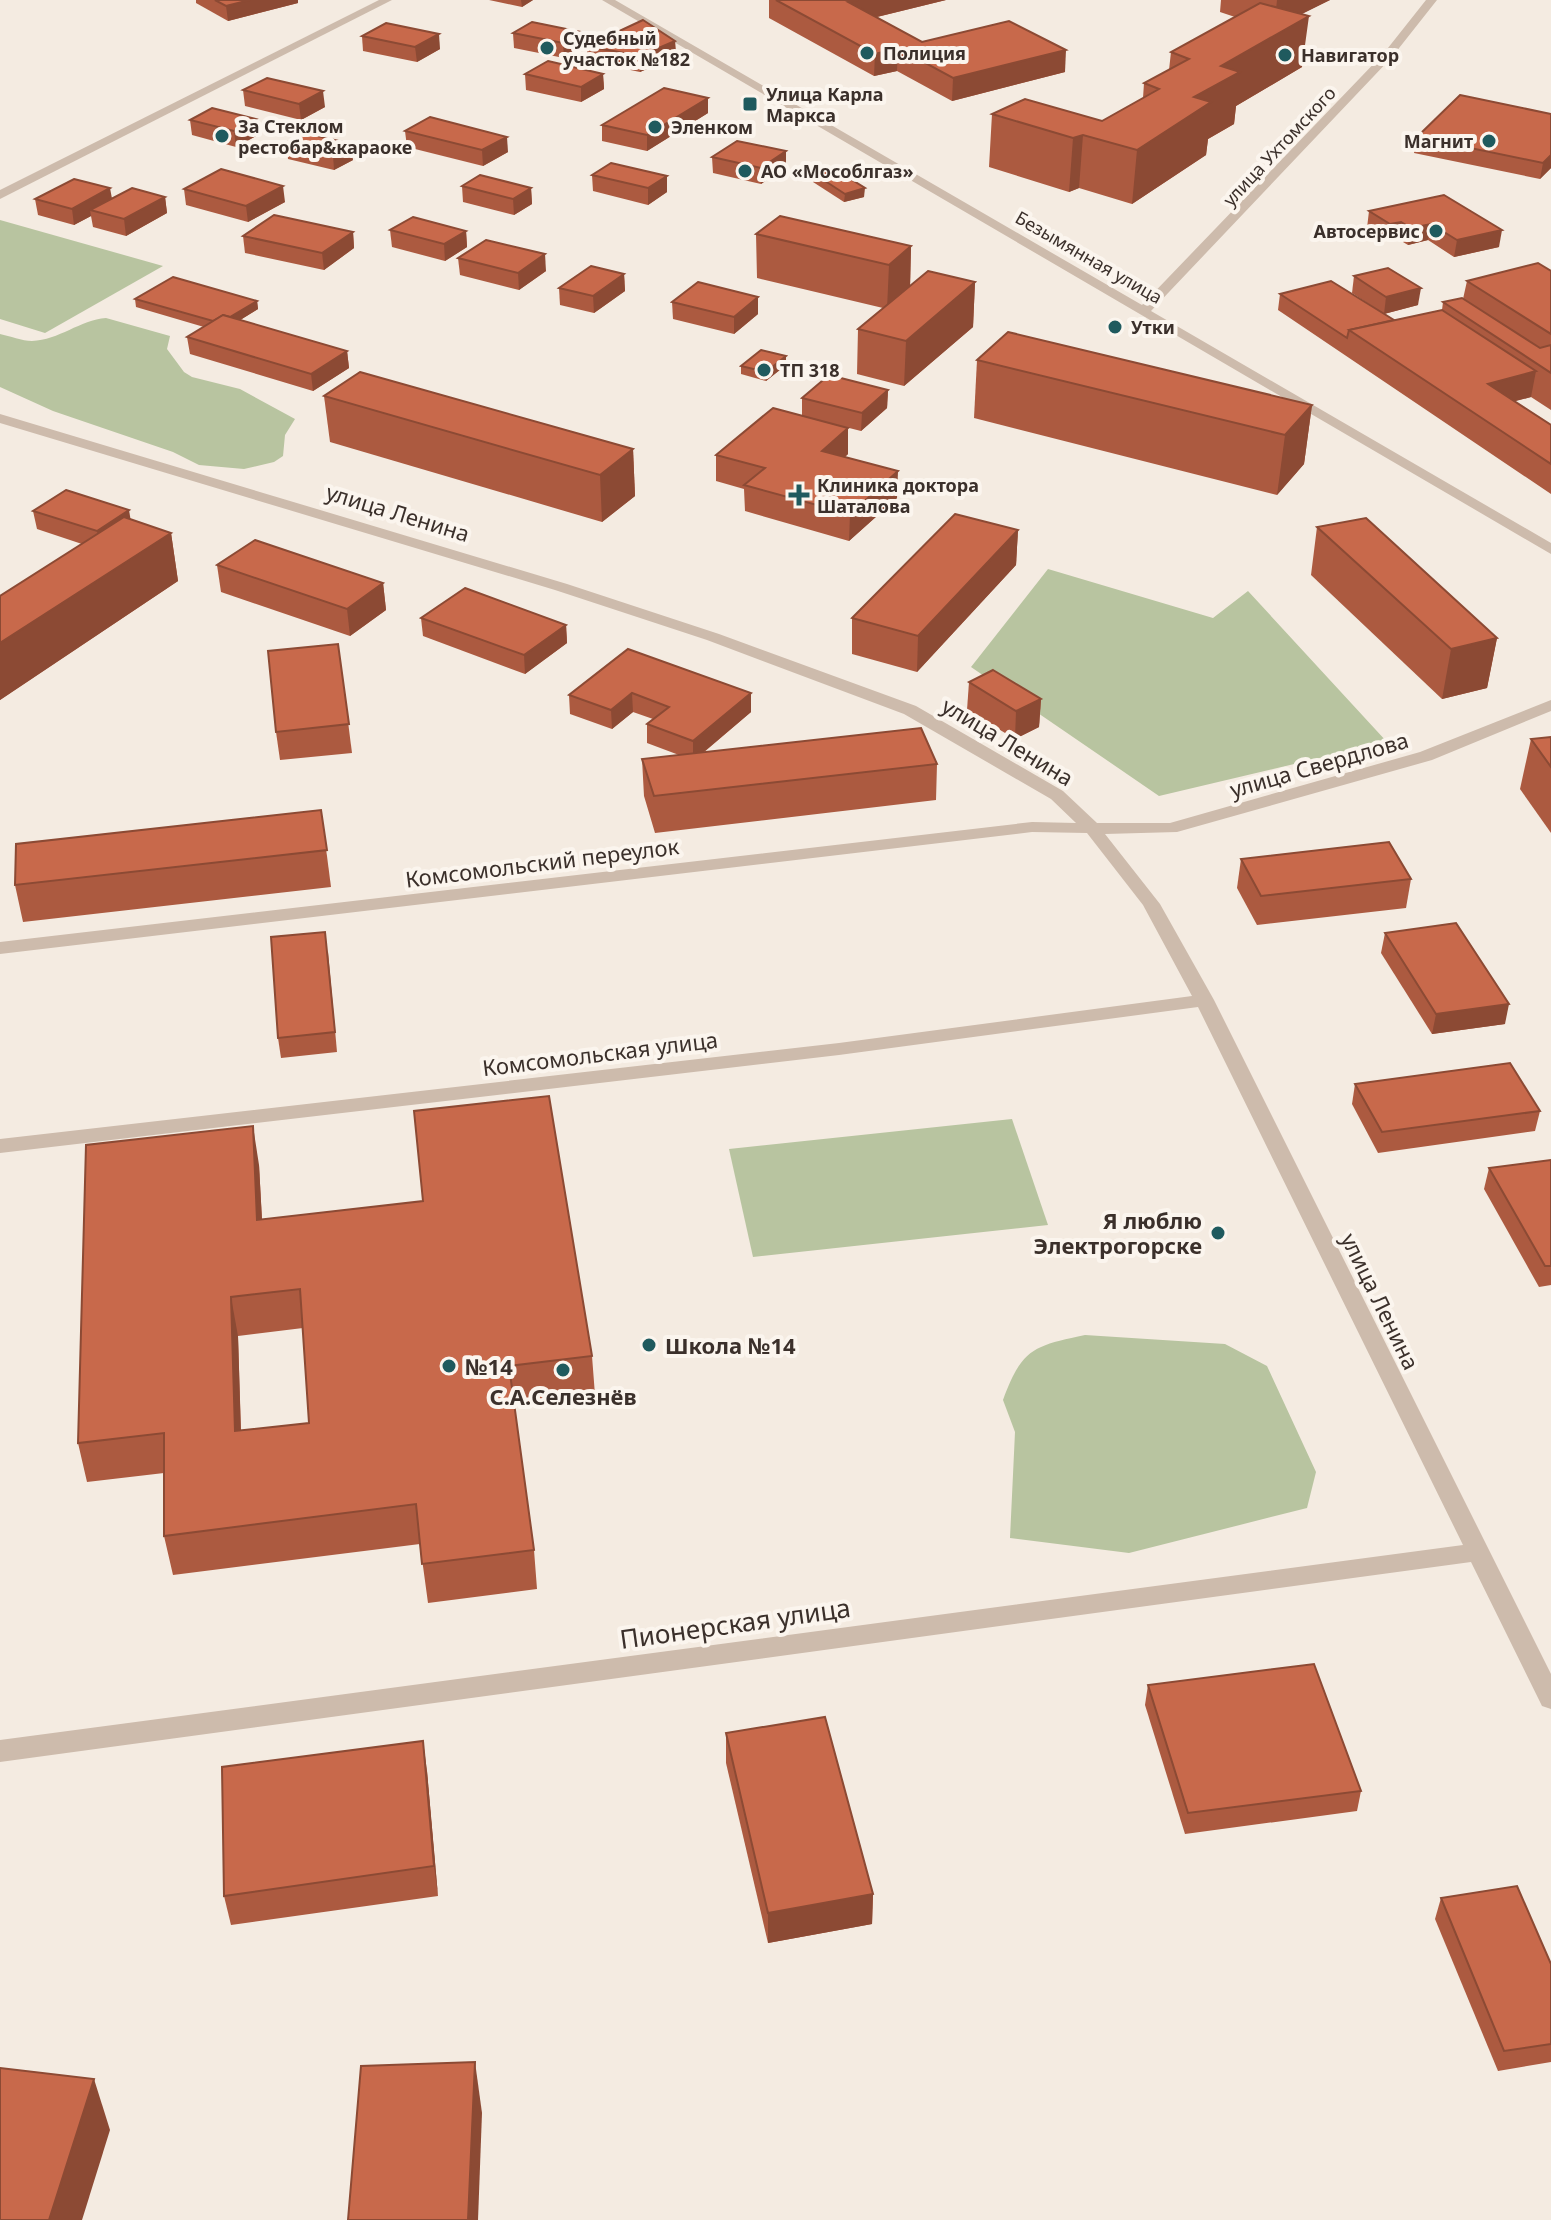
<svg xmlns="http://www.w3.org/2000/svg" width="1551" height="2220" font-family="'Noto Sans',sans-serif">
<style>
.green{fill:#b8c4a0}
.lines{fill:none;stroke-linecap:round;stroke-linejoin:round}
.minor{fill:#cdbbac;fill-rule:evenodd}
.tertiary{fill:#cdbbac;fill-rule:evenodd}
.wall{fill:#ac5a40;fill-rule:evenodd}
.shaded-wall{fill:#8c4a34}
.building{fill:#c8694b;stroke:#8c4a34;stroke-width:2;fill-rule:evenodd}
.poi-dot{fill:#1f5a5e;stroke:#fbf5ee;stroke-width:3}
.labels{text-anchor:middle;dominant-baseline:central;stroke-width:8;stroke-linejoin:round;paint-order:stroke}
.far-poi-label{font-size:18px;font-weight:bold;fill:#3b302b;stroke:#fbf5ee;text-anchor:start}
.far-street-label{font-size:18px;fill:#3b302b;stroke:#fbf5ee}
.street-label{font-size:22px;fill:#3b302b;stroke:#fbf5ee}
.poi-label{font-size:22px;font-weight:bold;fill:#3b302b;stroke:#fbf5ee;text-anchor:start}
.near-street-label{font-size:26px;fill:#3b302b;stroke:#fbf5ee}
</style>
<rect width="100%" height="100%" fill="#f4ebe1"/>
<g class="green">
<polygon points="0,220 163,266 45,333 0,319"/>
<path d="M106,318L170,336L167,349L184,372L192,377L240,389L295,419L285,435L283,456L274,462L244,469L199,465L173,452L53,411L0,387V334C10,336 22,341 32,341C59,340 80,320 106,318Z"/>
<polygon points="1048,569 1213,618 1248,591 1387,742 1159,796 971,667"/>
<polygon points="1012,1119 1048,1225 753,1257 729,1149"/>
<path d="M1085,1335L1225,1344L1267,1366L1316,1472L1307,1508L1129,1553L1010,1538L1015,1432L1003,1400C1022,1348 1034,1346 1085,1335Z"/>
</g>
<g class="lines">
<g class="minor">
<polygon points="602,0 615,0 1142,305 1384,53 1426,0 1437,0 1392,57 1151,311 1551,543 1551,554"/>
<polygon points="0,414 567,584 719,634 916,706 1063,791 1097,823 1170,823 1420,752 1551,700 1551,711 1432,760 1177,832 1105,834 1160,904 1214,1000 1551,1674 1551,1709 1542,1706 1471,1562 0,1762 0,1740 1463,1545 1198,1007 839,1055 0,1153 0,1139 839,1043 1192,996 1143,905 1087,833 1032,832 0,954 0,942 1032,822 1076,823 1051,799 904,714 707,640 555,590 0,423"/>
</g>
<polygon class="tertiary" points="379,0 392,0 0,199 0,190"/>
</g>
<g class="wall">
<polygon points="196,0 298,0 298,3 228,21 196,3"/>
<polygon points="489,0 533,0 522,7"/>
<polygon points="769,0 946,0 877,17 922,42 1065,72 952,101 897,71 874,76 769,18"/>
<polygon points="1221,0 1330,0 1301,14 1302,67 1236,106 1234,124 1208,139 1206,155 1132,204 1079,188 1069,192 989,167 992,114 1102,121 1143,98 1144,83 1169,70 1171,52 1235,17 1220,12"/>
<polygon points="513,33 582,47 564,58 514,48"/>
<polygon points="362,36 440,49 417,62 363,51"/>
<polygon points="675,41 676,56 640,72 587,61 587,46"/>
<polygon points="525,74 603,74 604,89 581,102 526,90"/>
<polygon points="243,90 325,107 301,120 245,106"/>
<polygon points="1460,95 1551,168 1540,179 1414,153 1417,137"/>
<polygon points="708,98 708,113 647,151 602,141 602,125"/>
<polygon points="190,120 258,135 236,147 192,135"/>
<polygon points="405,131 508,152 483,166 407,147"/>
<polygon points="286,143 353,160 334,170 288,159"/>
<polygon points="786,151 786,167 761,184 713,173 712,157"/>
<polygon points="813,173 864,197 844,202 813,182"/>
<polygon points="592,175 667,192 648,205 593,191"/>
<polygon points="462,186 531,188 532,204 514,215 463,202"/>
<polygon points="184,189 285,202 248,222 186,205"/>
<polygon points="1444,195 1499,247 1454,257 1428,240 1408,245 1398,239 1387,241 1367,228 1369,211"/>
<polygon points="165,197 167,213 126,236 93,227 91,216 74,225 38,215 35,199"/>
<polygon points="390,230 466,231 467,247 445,261 392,247"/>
<polygon points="353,232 354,248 324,270 245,253 243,236"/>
<polygon points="756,234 911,246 910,286 975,282 973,327 904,386 857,374 858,329 883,308 757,278"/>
<polygon points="458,258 546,271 519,290 460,275"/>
<polygon points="1551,271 1551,410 1531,397 1514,401 1551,425 1551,494 1278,310 1280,294 1394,320 1442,310 1443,302 1463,299 1467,281"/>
<polygon points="624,274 625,291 594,313 560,305 559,288"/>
<polygon points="1354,276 1418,305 1384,314 1352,293"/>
<polygon points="758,297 758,314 734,334 673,319 672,302"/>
<polygon points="135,299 257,301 258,309 240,320 347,351 349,368 313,391 190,354 187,337 204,327 136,307"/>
<polygon points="977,360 1312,405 1304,464 1277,495 974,418"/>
<polygon points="786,365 766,381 741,374 741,366"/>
<polygon points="888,390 887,408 861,431 802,416 802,398"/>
<polygon points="324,396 633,449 635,496 602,522 330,442"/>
<polygon points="848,428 848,454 845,457 897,498 849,541 745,511 744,489 716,481 716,455"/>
<polygon points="33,511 131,520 171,533 178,581 0,700 0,596 82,544 37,529"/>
<polygon points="1317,527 1497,638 1487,688 1442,699 1311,575"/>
<polygon points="1018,530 1016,565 917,672 852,654 852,618"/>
<polygon points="217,565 383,583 386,610 350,636 221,592"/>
<polygon points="421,618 566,625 567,643 525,674 423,636"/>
<polygon points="338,644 352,753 280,760 276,732"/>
<polygon points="628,649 751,712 703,753 937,764 936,800 655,833 644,796 642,759 679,755 647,743 647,724 653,719 633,712 612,729 570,714 569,695"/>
<polygon points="969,682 1041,699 1039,727 1015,739 967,710"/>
<polygon points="1551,737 1551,833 1520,789 1531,739"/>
<polygon points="321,810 331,887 23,922 15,885"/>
<polygon points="1241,859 1411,879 1406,908 1257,925 1237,888"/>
<polygon points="1385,933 1505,1024 1432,1034 1381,953"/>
<polygon points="328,952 337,1052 281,1058 278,1038"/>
<polygon points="1355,1084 1540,1111 1535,1131 1378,1153 1352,1104"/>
<polygon points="1551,1160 1551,1285 1539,1287 1484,1189 1489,1168"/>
<path d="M259,1165L262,1219L592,1356L595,1395L514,1405L534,1550L537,1589L428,1603L420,1544L173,1575L164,1536V1473L87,1482L78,1443ZM303,1328L309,1423L241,1431L238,1336Z"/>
<polygon points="1148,1685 1361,1791 1357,1811 1185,1834 1145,1705"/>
<polygon points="726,1733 873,1894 872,1924 768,1943 726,1763"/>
<polygon points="427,1771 438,1896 231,1925 224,1896"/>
<polygon points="1441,1898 1551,1964 1551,2062 1498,2071 1435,1919"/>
</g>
<g class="shaded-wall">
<polygon points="250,0 298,0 298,3 228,21 226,6"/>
<polygon points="521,0 533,0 522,7"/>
<polygon points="858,0 946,0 848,24 848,2"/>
<polygon points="1277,0 1330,0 1274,28"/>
<polygon points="1309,16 1302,67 1236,106 1234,124 1208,139 1206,155 1132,204 1137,150 1194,97 1221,66"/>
<polygon points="581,32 582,47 564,58 563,43"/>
<polygon points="439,34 440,49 417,62 415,47"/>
<polygon points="675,41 676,56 640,72 640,56"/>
<polygon points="898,48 897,71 874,76 875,54"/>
<polygon points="1066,50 1065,72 952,101 953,78"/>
<polygon points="603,74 604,89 581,102 581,87"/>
<polygon points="323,91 325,107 301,120 299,104"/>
<polygon points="708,98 708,113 647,151 647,135"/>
<polygon points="256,119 258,135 236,147 234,131"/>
<polygon points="1083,135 1079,188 1069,192 1073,138"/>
<polygon points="507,137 508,152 483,166 482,150"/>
<polygon points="351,144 353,160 334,170 333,155"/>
<polygon points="786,151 786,167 761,184 761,168"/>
<polygon points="1551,155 1551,168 1540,179 1543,163"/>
<polygon points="667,176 667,192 648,205 648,188"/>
<polygon points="283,186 285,202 248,222 246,206"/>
<polygon points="110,188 113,204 90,210 91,216 74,225 72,209"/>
<polygon points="531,188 532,204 514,215 513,199"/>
<polygon points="865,188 864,197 844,202 845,194"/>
<polygon points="165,197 167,213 126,236 124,219"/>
<polygon points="1401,222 1398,239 1387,241 1390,224"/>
<polygon points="1431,224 1428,240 1408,245 1411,228"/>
<polygon points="1502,230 1499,247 1454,257 1457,240"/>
<polygon points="466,231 467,247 445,261 444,244"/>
<polygon points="353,232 354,248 324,270 322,253"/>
<polygon points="911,246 910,290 887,309 889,265"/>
<polygon points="545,254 546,271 519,290 518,273"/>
<polygon points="624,274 625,291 594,313 593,296"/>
<polygon points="975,282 973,327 904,386 906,341"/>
<polygon points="1421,288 1418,305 1384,314 1386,297"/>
<polygon points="758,297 758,314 734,334 734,317"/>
<polygon points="257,301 258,309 221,332 220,323"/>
<polygon points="347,351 349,368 313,391 311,374"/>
<polygon points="786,356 786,365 766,381 766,372"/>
<polygon points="1536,371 1531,397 1483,410 1488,384"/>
<polygon points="888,390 887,408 861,431 862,413"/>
<polygon points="1312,405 1304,464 1277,495 1285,435"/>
<polygon points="848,428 848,454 821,477 822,451"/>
<polygon points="633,449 635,496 602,522 600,475"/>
<polygon points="898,471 897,498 849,541 850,514"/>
<polygon points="129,510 132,528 100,549 97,531"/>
<polygon points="1018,530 1016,565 917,672 918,636"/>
<polygon points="171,533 178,581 0,700 0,643"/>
<polygon points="383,583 386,610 350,636 347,609"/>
<polygon points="566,625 567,643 525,674 524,655"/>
<polygon points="1497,638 1487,688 1442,699 1451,649"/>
<polygon points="632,693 633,712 612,729 611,710"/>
<polygon points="751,693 751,712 693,761 693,741"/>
<polygon points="1041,699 1039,727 1015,739 1016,711"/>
<polygon points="1509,1004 1505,1024 1432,1034 1436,1014"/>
<polygon points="253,1126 259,1165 264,1259 257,1220"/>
<polygon points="231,1297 238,1336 242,1471 235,1431"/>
<polygon points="423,1741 427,1771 438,1896 434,1866"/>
<polygon points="873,1894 872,1924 768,1943 768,1913"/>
<polygon points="475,2062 482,2113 478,2220 468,2220"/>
<polygon points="94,2079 110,2130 82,2220 49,2220"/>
</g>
<g class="building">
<polygon points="215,0 250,0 226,6"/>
<polygon points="776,0 858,0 848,2 922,42 1009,21 1066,50 953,78 898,48 875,54"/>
<polygon points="1260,3 1309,16 1221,66 1240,72 1194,97 1211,102 1137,150 1083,135 1073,138 992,114 1025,99 1102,121 1159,89 1144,83 1189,59 1171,52"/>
<polygon points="643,20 675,41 640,56 587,46"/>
<polygon points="532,22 581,32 563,43 513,33"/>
<polygon points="386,23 439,34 415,47 362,36"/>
<polygon points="548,61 603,74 581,87 525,74"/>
<polygon points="267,78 323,91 299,104 243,90"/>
<polygon points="664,88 708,98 647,135 602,125"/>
<polygon points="1460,95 1551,114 1551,155 1543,163 1417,137"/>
<polygon points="212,108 256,119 234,131 190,120"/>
<polygon points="430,117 507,137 482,150 405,131"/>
<polygon points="305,133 351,144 333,155 286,143"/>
<polygon points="737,141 786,151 761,168 712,157"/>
<polygon points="611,163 667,176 648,188 592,175"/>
<polygon points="833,168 865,188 845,194 813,173"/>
<polygon points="221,169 283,186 246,206 184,189"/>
<polygon points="480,175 531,188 513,199 462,186"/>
<polygon points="74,179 110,188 72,209 35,199"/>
<polygon points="132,188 165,197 124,219 90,210"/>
<polygon points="1444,195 1502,230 1457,240 1431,224 1411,228 1401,222 1390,224 1369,211"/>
<polygon points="274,215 353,232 322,253 243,236"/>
<polygon points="780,216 911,246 889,265 756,234"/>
<polygon points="413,217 466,231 444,244 390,230"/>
<polygon points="486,240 545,254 518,273 458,258"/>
<polygon points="1538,263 1551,271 1551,334 1467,281"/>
<polygon points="591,266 624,274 593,296 559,288"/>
<polygon points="1388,268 1421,288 1386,297 1354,276"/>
<polygon points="928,271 975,282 906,341 858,329"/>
<polygon points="173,277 257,301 230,317 223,315 213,321 135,299"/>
<polygon points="1331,281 1394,320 1349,330 1347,338 1280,294"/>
<polygon points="698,282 758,297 734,317 672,302"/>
<polygon points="1462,298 1540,348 1551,345 1551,373 1443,302"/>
<polygon points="1442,310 1536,371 1488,384 1551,425 1551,464 1349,330"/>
<polygon points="223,315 347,351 311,374 187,337"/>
<polygon points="1008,332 1312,405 1285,435 977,360"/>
<polygon points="761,350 786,356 766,372 741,366"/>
<polygon points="360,372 633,449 600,475 324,396"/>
<polygon points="829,375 888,390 862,413 802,398"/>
<polygon points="773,408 848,428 822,451 898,471 850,514 744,485 765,468 716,455"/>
<polygon points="66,490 129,510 97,531 33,511"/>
<polygon points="955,514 1018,530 918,636 852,618"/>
<polygon points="124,517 171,533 0,643 0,596"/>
<polygon points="1366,518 1497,638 1451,649 1317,527"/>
<polygon points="255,540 383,583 347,609 217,565"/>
<polygon points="465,588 566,625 524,655 421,618"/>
<polygon points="338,644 349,724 276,732 268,651"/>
<polygon points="628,649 751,693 693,741 647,724 669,707 632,693 611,710 569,695"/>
<polygon points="993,670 1041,699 1016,711 969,682"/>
<polygon points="921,728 937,764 654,796 642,759"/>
<polygon points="1551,737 1551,767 1531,739"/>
<polygon points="321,810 327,850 15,885 16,844"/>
<polygon points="1389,842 1411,879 1261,896 1241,859"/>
<polygon points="1456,923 1509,1004 1436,1014 1385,933"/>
<polygon points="325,932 335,1032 278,1038 271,937"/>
<polygon points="1510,1063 1540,1111 1382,1132 1355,1084"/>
<path d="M549,1096L592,1356L509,1366L534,1550L422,1564L416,1504L164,1536V1433L78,1443L86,1145L253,1126L257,1220L423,1201L414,1111ZM300,1289L309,1423L235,1431L231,1297Z"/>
<polygon points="1551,1160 1551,1266 1545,1266 1489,1168"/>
<polygon points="1314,1664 1361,1791 1188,1813 1148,1685"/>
<polygon points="825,1717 873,1894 768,1913 726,1733"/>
<polygon points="423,1741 434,1866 224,1896 222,1767"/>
<polygon points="1517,1886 1551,1964 1551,2044 1504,2051 1441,1898"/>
<polygon points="475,2062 468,2220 348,2220 361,2066"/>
<polygon points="0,2068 94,2079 49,2220 0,2220"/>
</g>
<g class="poi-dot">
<circle cx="547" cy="48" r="8"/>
<circle cx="867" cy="53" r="8"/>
<circle cx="1285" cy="55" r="8"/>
<rect x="742" y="96" width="16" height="16" rx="4"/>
<circle cx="655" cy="127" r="8"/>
<circle cx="222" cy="136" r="8"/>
<circle cx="1489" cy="141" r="8"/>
<circle cx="745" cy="171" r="8"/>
<circle cx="1436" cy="231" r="8"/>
<circle cx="1115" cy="327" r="8"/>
<circle cx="764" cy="370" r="8"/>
<path d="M795 483h8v8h8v8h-8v8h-8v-8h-8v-8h8z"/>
<circle cx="1218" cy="1233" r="8"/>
<circle cx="649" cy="1345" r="8"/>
<circle cx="449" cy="1366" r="8"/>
<circle cx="563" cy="1370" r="8"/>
</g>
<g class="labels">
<g class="far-poi-label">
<text x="563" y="38">Судебный<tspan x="563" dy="21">участок №182</tspan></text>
<text x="883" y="53">Полиция</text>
<text x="1301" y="55">Навигатор</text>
<text x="766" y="94">Улица Карла<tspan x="766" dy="21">Маркса</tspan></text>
<text x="238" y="126">За Стеклом<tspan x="238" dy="21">рестобар&amp;караоке</tspan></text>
<text x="671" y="127">Эленком</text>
<text x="1473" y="141" text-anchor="end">Магнит</text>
<text x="761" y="171">АО «Мособлгаз»</text>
<text x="1420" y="231" text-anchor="end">Автосервис</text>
<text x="1131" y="327">Утки</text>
<text x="780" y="370">ТП 318</text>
<text x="817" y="485">Клиника доктора<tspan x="817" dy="21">Шаталова</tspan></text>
</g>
<g class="far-street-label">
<text transform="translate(1279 146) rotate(-47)">улица Ухтомского</text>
<text transform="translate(1089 257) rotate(30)">Безымянная улица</text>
</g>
<g class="street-label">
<text transform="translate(398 512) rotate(17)">улица Ленина</text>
<text transform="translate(1008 741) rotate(31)">улица Ленина</text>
<text transform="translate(1319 764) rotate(-16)">улица Свердлова</text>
<text transform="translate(542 862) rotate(-7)">Комсомольский переулок</text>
<text transform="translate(600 1053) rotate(-7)">Комсомольская улица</text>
<text transform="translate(1381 1301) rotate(64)">улица Ленина</text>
</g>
<g class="poi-label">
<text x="1202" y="1220" text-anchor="end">Я люблю<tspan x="1202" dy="25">Электрогорске</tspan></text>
<text x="665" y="1345">Школа №14</text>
<text x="465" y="1366">№14</text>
<text x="563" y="1396" text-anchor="middle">С.А.Селезнёв</text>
</g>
<g class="near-street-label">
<text transform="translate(735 1623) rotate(-8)">Пионерская улица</text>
</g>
</g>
</svg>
